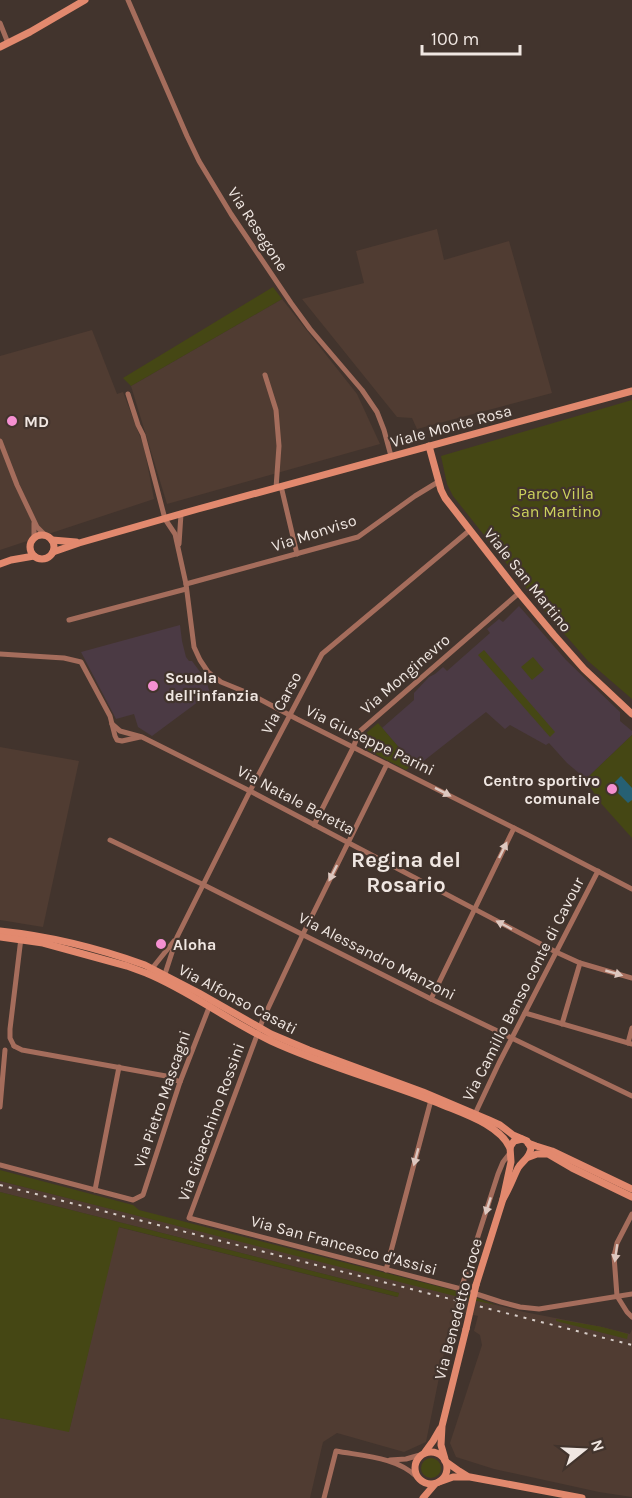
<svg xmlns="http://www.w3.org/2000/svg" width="632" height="1498" font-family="Karla,sans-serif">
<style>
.built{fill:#503c32}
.education{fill:#4b3a44}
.green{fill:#454714}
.water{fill:#266073}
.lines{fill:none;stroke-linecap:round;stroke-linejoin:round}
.street{stroke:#a56d5c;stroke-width:5}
.secondary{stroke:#e2896e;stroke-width:7}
.rail{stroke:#d6ccc7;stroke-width:2;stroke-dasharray:3 6;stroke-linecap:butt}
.secondary-bridge{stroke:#e2896e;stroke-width:7}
.oneway{fill:#ddc8c0}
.poi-dot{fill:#f590d1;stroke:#42342d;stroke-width:2}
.labels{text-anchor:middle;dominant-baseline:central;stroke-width:4.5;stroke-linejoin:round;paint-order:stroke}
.street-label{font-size:16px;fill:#f0e7e2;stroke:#42342d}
.poi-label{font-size:16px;font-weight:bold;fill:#f0e7e2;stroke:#42342d;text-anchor:start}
.park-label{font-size:16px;fill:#cdd35d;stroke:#42342d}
.district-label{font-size:22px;font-weight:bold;fill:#f0e7e2;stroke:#42342d}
</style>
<rect width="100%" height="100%" fill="#42342d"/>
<g class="built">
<polygon points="437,229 444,260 509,241 552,393 417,429 412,418 397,417 302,299 364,283 356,251"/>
<polygon points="282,299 357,394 380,444 167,504 131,386"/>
<polygon points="92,330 117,394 123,392 144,447 154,499 0,550 0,356"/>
<polygon points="0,747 79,761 43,927 0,920"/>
<polygon points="0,1181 524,1312 602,1327 630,1334 632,1329 632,1497 599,1492 494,1469 456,1457 450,1443 482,1345 480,1335 474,1331 478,1316 464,1313 460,1328 454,1326 449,1328 426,1442 404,1452 337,1433 323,1442 310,1498 0,1498 0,1418 69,1431 118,1227 397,1297 399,1293 0,1192"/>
</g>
<g class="education">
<polygon points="519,606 566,660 620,712 620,721 632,731 632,735 586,779 567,763 549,743 546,745 510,725 505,729 486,712 416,767 382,728 414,700 414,693 429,677 435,674 443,667 447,671 490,633 487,629 499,619 503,622"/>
<polygon points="180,625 182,641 186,657 189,661 192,661 206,680 210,693 152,736 138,727 134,714 116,719 81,652"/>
</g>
<g class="green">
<polygon points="273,287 282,299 131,386 123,378"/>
<polygon points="632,400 632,699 588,661 546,613 453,496 447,484 441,456"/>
<polygon points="484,650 555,732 550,737 478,655"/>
<polygon points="533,657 544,670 532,680 521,667"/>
<polygon points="378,723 413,764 406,770 364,748 365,734"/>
<polygon points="632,735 632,838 598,800 586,779"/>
<polygon points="0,1170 133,1205 139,1210 460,1292 496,1305 463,1298 0,1181"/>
<polygon points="0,1192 399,1293 398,1297 119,1227 69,1432 0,1418"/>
<polygon points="556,1319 602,1327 628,1334 627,1339 556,1321"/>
<circle cx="431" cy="1468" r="10"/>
</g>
<polygon class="water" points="621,776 632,788 632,800 628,803 611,786"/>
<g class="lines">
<g class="street">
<polyline points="128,0 187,136 199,161 231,214 291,303 310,329 362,390 377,412 384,430 391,456"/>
<polyline points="0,23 8,43"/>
<polyline points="265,375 276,410 279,446 276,488"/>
<polyline points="128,394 138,425 143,435 165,519 175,534 186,584 194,647 200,660 208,672 221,682 248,693 297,719 528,835 632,889"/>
<polyline points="0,441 17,485 37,527 45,535"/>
<polyline points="281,486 297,554"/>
<polyline points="34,539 34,523"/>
<polyline points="179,544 181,514"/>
<polyline points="186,584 358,537 415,496 438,482"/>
<polyline points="69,620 186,589"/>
<polyline points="0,654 64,658 81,662 110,716 115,736 117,740 122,741 140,737"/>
<polyline points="112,724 120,731 142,737 250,791 556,952 580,963 632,978"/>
<polyline points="387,764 303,934 263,1019 189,1218 461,1289 501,1302 520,1307 539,1309 632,1294"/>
<polyline points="314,825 353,748 359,732 519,593"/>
<polyline points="110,840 204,885 431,999 632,1096"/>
<polyline points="150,971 174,941"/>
<polyline points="164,977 177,937 250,791 322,654 470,530"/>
<polyline points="431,999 514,828"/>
<polyline points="525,1013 632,1044"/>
<polyline points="562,1024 580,963"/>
<polyline points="628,1043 632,1028"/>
<polyline points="14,1046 22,1050 166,1076 180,1082"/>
<polyline points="14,1046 10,1038 10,1029 21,938"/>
<polyline points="0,1107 5,1050"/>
<polyline points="474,1116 499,1063 598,871"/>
<polyline points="0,1165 133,1200 143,1195 180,1082 210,1005"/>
<polyline points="95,1190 119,1067"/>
<polyline points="632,1214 617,1243 614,1256 617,1296 627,1312 632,1317"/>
<polyline points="386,1270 431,1100"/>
<polyline points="461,1289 498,1174 503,1162 510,1153"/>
<polyline points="390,1460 406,1459 420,1455"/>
<path d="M324,1498L336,1451C363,1456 397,1457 417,1477"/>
</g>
<g class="secondary">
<polyline points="0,47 30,32 85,0"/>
<polyline points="429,446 441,490 445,498 519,593 554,635 584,669 632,714"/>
<circle cx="42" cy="547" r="12"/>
<polyline points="52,540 76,542"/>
<polyline points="53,552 79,543 198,509 632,391"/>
<polyline points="0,564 11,560 34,556"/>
<path d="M0,931C49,936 98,948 145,965L199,993L271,1034L309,1050L423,1092L489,1120L500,1125L513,1135L527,1141L531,1148C530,1158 523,1160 518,1168C513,1178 509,1189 503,1199"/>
<path d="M0,937L43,943L127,966L146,973C190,991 228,1021 271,1041C325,1066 383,1081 438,1103C461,1113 499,1124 510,1148"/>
<polyline points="528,1143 536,1146 552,1151 632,1189"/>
<polyline points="529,1157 537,1154 548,1154 572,1168 632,1197"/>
<polyline points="476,1285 503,1199 511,1162 510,1147 514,1141 522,1139"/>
<circle cx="431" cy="1468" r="16"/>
<polyline points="425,1452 433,1441 440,1429"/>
<polyline points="445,1459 441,1445 442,1426 466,1329"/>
<polyline points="445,1461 459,1471 467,1476"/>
<polyline points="439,1482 453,1477 470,1477 582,1498"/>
<polyline points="423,1498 435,1484"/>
</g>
<polyline class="rail" points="0,1185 632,1345"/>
<polyline class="secondary-bridge" points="466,1329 476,1285"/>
</g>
<defs><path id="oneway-solid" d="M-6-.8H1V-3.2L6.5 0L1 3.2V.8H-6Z" transform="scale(1.5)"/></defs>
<g class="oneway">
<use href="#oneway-solid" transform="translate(443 792) rotate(27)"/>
<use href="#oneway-solid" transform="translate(503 850) rotate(-64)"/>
<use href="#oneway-solid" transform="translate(333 873) rotate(117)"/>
<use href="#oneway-solid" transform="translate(504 925) rotate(-152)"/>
<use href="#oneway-solid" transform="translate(614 973) rotate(16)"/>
<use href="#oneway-solid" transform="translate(416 1157) rotate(105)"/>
<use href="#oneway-solid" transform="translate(488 1206) rotate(108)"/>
<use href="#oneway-solid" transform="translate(616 1253) rotate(98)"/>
</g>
<g class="poi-dot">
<circle cx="12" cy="421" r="6"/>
<circle cx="153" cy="686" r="6"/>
<circle cx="612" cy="789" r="6"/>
<circle cx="161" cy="944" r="6"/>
</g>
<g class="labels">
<g class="street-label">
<text transform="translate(258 229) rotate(57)">Via Resegone</text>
<text transform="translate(451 426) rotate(-15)">Viale Monte Rosa</text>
<text transform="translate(314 533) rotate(-18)">Via Monviso</text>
<text transform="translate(528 580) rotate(51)">Viale San Martino</text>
<text transform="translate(405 674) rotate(-41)">Via Monginevro</text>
<text transform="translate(281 703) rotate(-62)">Via Carso</text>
<text transform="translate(370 740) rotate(26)">Via Giuseppe Parini</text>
<text transform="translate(296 800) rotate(28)">Via Natale Beretta</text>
<text transform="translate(377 956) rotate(27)">Via Alessandro Manzoni</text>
<text transform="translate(523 989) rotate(-63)">Via Camillo Benso conte di Cavour</text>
<text transform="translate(238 999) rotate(28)">Via Alfonso Casati</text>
<text transform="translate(162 1099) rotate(-71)">Via Pietro Mascagni</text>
<text transform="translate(211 1122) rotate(-70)">Via Gioacchino Rossini</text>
<text transform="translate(344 1245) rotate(15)">Via San Francesco d'Assisi</text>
<text transform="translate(458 1309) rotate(-75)">Via Benedetto Croce</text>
</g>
<g class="poi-label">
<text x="24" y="421">MD</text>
<text x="165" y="677">Scuola<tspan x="165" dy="18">dell'infanzia</tspan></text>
<text x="600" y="780" text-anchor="end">Centro sportivo<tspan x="600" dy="18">comunale</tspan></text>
<text x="173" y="944">Aloha</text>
</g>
<g class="park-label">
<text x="556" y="493">Parco Villa<tspan x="556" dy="18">San Martino</tspan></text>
</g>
<g class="district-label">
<text x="406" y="860">Regina del<tspan x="406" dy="25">Rosario</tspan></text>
</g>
</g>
<g transform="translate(584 1450) rotate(72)" stroke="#42342d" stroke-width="4.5" paint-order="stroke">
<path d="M0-4.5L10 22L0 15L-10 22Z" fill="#f0e7e2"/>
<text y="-9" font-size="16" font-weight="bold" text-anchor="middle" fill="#f0e7e2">N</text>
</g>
<path d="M422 45v9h98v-9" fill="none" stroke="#f0e7e2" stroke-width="3"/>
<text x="431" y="45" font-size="18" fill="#f0e7e2" stroke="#42342d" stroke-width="4.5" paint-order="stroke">100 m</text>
</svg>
